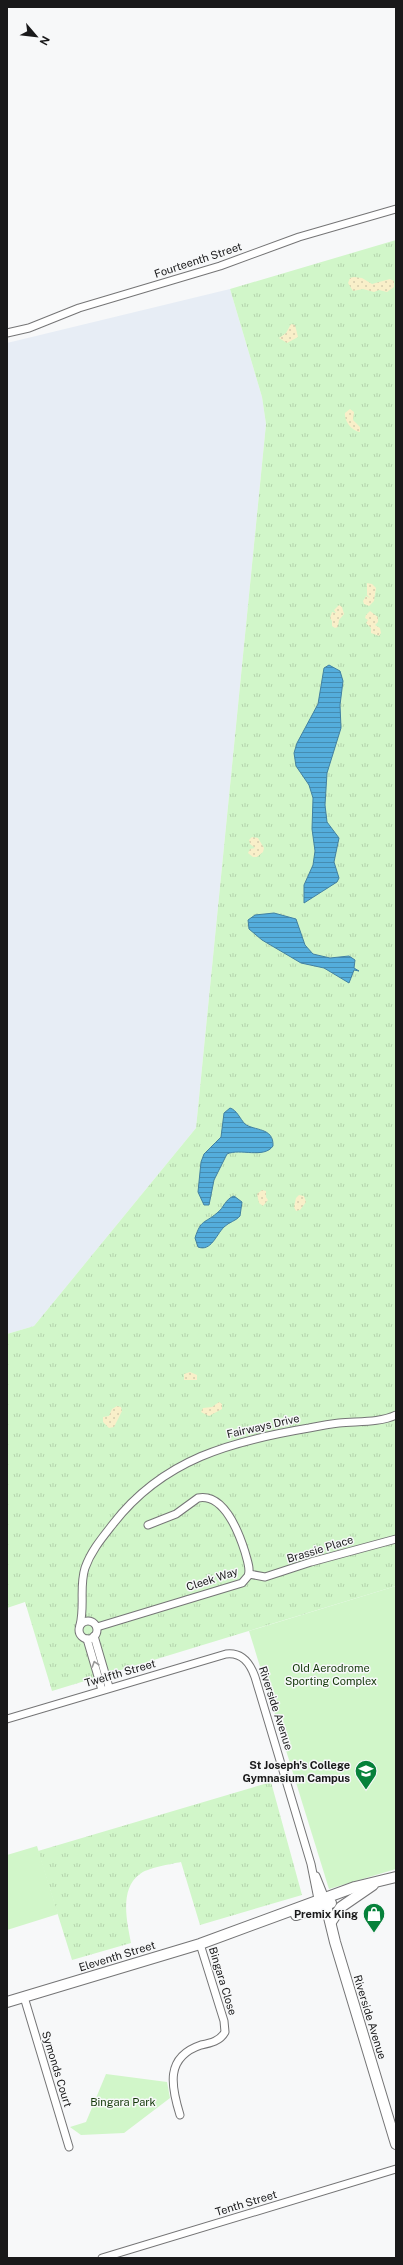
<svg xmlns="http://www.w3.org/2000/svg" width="403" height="2265" font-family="'Public Sans',sans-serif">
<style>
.built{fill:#e7edf5}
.grass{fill:url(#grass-tufts)}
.sand{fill:url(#sand-dots)}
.park{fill:#d1f6c9}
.water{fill:url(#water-rules);stroke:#4281a2}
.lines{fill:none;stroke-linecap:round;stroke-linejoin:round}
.street-casing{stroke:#757576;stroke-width:9}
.secondary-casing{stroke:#757576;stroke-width:12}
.street{stroke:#fff;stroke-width:7}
.secondary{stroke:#fff;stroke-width:10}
.oneway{stroke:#989898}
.labels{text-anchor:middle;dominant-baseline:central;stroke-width:3;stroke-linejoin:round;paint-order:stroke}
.street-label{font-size:11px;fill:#19191a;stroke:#f7f8f9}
.park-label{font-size:11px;fill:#133809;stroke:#f7f8f9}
.poi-label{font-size:11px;font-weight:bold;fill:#19191a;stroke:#f7f8f9;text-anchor:end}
</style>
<defs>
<pattern id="grass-tufts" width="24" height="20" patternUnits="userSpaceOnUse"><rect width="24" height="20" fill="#d1f6c9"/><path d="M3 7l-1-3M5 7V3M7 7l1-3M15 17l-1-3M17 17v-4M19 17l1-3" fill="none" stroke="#b3d2ac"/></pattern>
<pattern id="sand-dots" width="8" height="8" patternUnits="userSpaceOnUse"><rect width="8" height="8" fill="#f9efc9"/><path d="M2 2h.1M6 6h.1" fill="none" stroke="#d5ccac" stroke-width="1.8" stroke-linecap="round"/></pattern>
<pattern id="water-rules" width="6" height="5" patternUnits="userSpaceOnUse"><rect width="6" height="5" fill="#54addc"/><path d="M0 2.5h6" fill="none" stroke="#458cb2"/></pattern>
</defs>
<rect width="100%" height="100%" fill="#f7f8f9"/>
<polygon class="built" points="230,289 262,397 266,424 196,1128 34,1326 7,1334 7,343"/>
<g class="grass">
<polygon points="396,240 396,1586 52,1691 25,1602 7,1608 7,1334 34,1326 196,1128 266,424 262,397 230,289"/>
<path d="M271,1782L302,1895L200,1925L181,1862C171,1864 147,1868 140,1874C119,1889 127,1922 131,1943L72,1960L38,1851Z"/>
</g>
<g class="sand">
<polygon points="354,277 362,278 372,284 390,279 394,281 394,287 387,292 379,290 374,292 363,289 353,291 348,283 350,278"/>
<polygon points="291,324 295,325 298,337 287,343 279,338 286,333"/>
<path d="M350,409L354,412L353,420L360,427V432C352,431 344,421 345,413Z"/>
<polygon points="367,583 372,584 376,588 374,601 369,606 364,604 363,601 366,596 370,598 367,595"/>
<polygon points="339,605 342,607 344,614 339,620 338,627 335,628 332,626 332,621 330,618 332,612 336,613 334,610"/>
<polygon points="370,611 378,617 378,622 375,625 380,628 381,633 379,636 371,633 371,628 366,623 368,620 365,618 366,615"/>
<polygon points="252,837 258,838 264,848 263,852 257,857 253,857 248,853 250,849 255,848 250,844 249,840"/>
<polygon points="262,1190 266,1191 266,1197 268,1200 263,1206 259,1203 257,1194"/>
<polygon points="299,1195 304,1196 306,1202 300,1210 296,1211 294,1207 296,1198"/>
<polygon points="190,1372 197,1375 197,1380 184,1380 184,1374"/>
<polygon points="219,1402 222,1404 222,1409 209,1416 201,1412 203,1408 212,1407"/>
<polygon points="117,1406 121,1407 122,1411 114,1427 109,1428 103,1422 103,1417 109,1416 112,1409"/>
</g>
<g class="park">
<polygon points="396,1586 396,1869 329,1889 249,1631"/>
<polygon points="37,1846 58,1914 7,1930 7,1855"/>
<polygon points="106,2074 167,2082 170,2098 124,2133 81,2135 70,2127 86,2122"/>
</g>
<g class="water">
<polygon points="329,665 340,671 343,681 340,705 341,728 327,773 325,805 327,822 339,838 334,862 339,878 337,882 304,903 304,885 313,865 315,851 312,829 313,798 309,785 296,766 294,753 297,743 318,704 324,668"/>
<polygon points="274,913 296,919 305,945 313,954 330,958 349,956 355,960 354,968 359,971 354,970 349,983 324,968 301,963 262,940 249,929 248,920 255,915"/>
<path d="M230,1108C237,1110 240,1119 245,1124C254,1131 274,1127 273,1146C264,1159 240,1148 227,1154L214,1180L209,1205H204L198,1192L201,1162L204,1154L221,1137L224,1113Z"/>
<path d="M234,1196L242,1202L240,1216C236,1221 229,1222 224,1227C216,1235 211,1252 198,1247L195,1238C201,1219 204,1224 217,1213C224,1208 225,1199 234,1196Z"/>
</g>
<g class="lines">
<g class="street-casing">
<g id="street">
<polyline points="7,333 29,328 79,308 220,266 299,237 396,209"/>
<polyline points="249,1574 265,1577 311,1562 396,1539"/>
<circle cx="88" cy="1630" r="9"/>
<path d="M80,1625C85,1606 79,1587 85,1568C91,1551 102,1538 113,1524C163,1459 232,1441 309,1428C319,1426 329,1424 339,1423C357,1421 379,1423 396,1415"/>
<path d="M97,1627L242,1583L248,1576C251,1569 247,1560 245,1552C239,1533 224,1493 198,1498L176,1514L148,1525"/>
<polyline points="94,1636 109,1687"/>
<polyline points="87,1639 102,1690"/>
<path d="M7,1719L226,1654C242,1652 250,1663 255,1677L311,1864L319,1904"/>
<polyline points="316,1876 326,1901"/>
<polyline points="24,1997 69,2147"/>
<path d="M180,2115C171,2086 165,2057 201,2045C211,2043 220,2041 225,2032L224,2021L200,1944"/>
<polyline points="102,2258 396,2169"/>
</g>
</g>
<g class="secondary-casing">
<g id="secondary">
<polyline points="326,1905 335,1942 396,2144"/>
<polyline points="296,1915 331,1903"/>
<polyline points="331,1922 341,1907 373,1885"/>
<polyline points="7,2002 200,1944 355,1887 396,1877"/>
</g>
</g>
<use href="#street" class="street"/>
<use href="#secondary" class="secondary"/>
</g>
<defs><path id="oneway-chevron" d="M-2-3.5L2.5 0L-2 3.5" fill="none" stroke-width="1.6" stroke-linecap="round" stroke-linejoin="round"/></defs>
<use class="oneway" href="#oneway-chevron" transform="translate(95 1664) rotate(-107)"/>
<defs>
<g id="school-pin" transform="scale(1.15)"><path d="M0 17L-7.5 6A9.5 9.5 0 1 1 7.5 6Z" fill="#06813a" stroke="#f7f8f9"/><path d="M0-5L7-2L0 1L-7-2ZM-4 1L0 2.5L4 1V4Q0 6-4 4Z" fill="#fff"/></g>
<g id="shop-pin" transform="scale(1.15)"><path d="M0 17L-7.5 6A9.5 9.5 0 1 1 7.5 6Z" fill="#06813a" stroke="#f7f8f9"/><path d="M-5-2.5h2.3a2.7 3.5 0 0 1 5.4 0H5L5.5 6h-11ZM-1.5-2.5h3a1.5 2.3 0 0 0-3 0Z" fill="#fff"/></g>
</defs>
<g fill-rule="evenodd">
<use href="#school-pin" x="366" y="1771"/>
<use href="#shop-pin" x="374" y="1914"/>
</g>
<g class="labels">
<g class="street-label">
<text transform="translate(198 260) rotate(-18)">Fourteenth Street</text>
<text transform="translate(263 1426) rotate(-13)">Fairways Drive</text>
<text transform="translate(320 1549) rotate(-17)">Brassie Place</text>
<text transform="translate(212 1579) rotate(-18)">Cleek Way</text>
<text transform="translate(120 1673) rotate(-16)">Twelfth Street</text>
<text transform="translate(276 1708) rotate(72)">Riverside Avenue</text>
<text transform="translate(117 1956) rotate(-17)">Eleventh Street</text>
<text transform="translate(223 1981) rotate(73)">Bingara Close</text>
<text transform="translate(370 2017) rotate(73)">Riverside Avenue</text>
<text transform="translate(57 2069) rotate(73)">Symonds Court</text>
<text transform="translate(246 2203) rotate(-17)">Tenth Street</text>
</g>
<g class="park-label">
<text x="331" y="1668">Old Aerodrome<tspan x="331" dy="13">Sporting Complex</tspan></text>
<text x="123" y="2102">Bingara Park</text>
</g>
<g class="poi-label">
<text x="350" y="1765">St Joseph's College<tspan x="350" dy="13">Gymnasium Campus</tspan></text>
<text x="358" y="1914">Premix King</text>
</g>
</g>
<rect width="403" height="2265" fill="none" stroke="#19191a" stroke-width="16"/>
<g transform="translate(36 36) rotate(118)" stroke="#f7f8f9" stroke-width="3" paint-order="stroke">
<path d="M0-3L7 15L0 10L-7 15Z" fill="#19191a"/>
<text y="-6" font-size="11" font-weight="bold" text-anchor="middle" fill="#19191a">N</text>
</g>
</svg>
